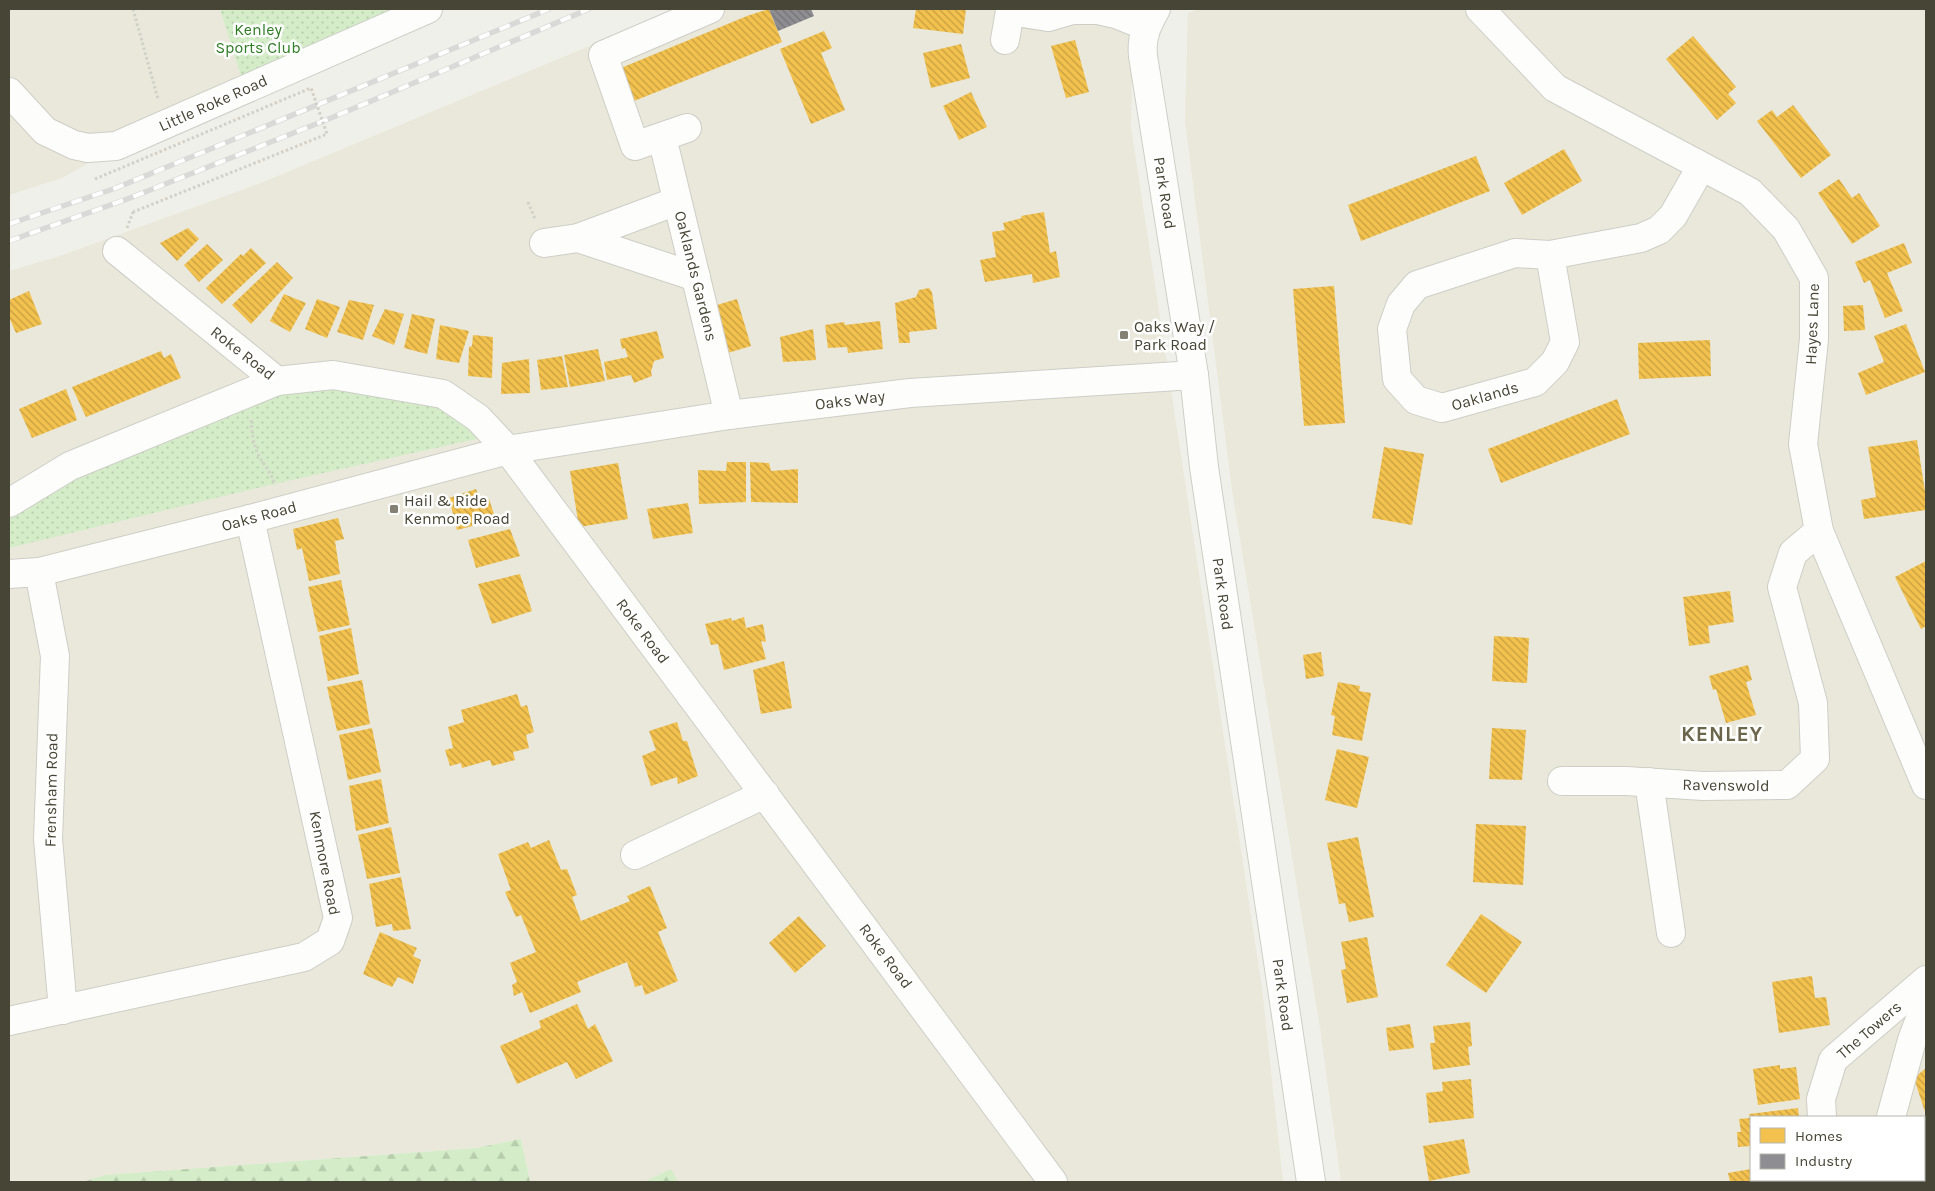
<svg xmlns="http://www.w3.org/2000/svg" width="1935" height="1191" font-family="Karla,sans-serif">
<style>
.residential{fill:#e9e8da;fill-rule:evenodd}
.grass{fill:url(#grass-dots)}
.forest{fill:url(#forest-firs)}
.homes{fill:url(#homes-back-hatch)}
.industry{fill:url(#industry-back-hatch)}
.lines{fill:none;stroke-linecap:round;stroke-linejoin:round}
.minor-casing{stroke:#cecec7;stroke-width:30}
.path{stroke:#d1d1ca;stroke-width:3;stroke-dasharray:2.5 2.5;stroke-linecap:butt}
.minor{stroke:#fdfdfc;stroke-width:28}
.rail-casing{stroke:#d9d9d8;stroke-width:5.5}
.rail{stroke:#fff;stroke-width:4;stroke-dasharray:11;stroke-linecap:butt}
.path-bridge{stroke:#d1d1ca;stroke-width:3;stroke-dasharray:2.5 2.5;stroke-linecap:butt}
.poi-dot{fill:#828174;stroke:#fff;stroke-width:2}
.labels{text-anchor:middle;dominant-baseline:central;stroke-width:5;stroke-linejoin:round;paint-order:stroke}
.park-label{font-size:16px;fill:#2f7d24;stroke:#fff}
.street-label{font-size:16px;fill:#474535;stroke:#fff}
.poi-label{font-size:16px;fill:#474535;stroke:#fff;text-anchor:start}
.district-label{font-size:21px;font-weight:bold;letter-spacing:1px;fill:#6b664b;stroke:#fff}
</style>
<defs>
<pattern id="grass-dots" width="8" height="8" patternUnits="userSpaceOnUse" patternTransform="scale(1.25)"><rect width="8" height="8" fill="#d4edc8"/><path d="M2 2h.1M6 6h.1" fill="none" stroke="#b7cdac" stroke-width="1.8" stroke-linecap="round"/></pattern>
<pattern id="forest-firs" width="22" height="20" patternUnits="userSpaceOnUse" patternTransform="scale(1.25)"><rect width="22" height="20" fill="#d4edc8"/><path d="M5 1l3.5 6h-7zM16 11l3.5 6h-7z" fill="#b7cdac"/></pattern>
<pattern id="homes-back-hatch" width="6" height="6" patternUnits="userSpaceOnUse" patternTransform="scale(1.25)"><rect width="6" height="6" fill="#f2c14e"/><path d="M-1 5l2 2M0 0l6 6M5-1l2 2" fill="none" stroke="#c69f42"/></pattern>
<pattern id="industry-back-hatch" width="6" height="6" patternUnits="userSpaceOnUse" patternTransform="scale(1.25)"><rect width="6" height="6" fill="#8d8d92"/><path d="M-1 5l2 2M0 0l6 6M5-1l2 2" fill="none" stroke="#757578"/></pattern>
</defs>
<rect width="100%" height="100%" fill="#f0f0ea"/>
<g class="residential">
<polygon points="9,9 220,9 241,76 62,178 9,195"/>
<polygon points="678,9 1133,9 1131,127 1262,988 1283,1182 678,1182 671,1170 644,1182 530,1182 521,1139 476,1148 105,1175 83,1182 9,1182 9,271 60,256 261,183"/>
<path d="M1198,9H1926V1182H1341L1320,1028L1232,490L1185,121L1188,13ZM1751,1117H1924V1180H1751Z"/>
</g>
<g class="grass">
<polygon points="220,9 392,9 241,76"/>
<polygon points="277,381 443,394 494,435 274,484 9,548 9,503"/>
</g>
<g class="forest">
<polygon points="521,1139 530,1182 83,1182 105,1175 476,1148"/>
<polygon points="671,1169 678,1182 644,1182"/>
</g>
<g class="homes">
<polygon points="769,9 782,42 634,101 621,68 747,16"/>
<polygon points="916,9 966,9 963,34 913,28"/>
<polygon points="824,31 832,48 821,53 845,110 811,124 780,49"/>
<polygon points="1693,36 1736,87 1728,94 1736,103 1717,120 1666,59"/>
<polygon points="1075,40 1089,92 1066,98 1051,46"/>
<polygon points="961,44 970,78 931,88 923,53"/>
<polygon points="971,92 987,127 959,140 943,106"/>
<polygon points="1793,105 1831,155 1801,178 1757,121 1772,110 1777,117"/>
<polygon points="1564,149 1582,181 1522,215 1504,183"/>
<polygon points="1476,156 1490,191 1361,241 1348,205"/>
<polygon points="1839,179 1852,198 1859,193 1880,226 1852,244 1818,193"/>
<polygon points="1044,212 1050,253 1056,251 1060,277 1033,283 1032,274 985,282 980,260 996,257 992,232 1005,230 1003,223 1022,218 1021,216"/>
<polygon points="188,228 199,239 177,261 160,243"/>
<polygon points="1904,243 1912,263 1887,273 1903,311 1885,318 1870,280 1864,283 1855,262"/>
<polygon points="207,244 223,260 199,282 184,265"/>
<polygon points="251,248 266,263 222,304 206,288 241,254 243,256"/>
<polygon points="277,262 293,278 251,324 232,305"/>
<polygon points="1334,286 1345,423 1304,426 1293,289"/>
<polygon points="929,288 932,292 937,329 909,332 910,343 899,343 895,303 916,297 919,290"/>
<polygon points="29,291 42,324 16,333 9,317 9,300"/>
<polygon points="284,294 306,303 290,332 270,321"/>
<polygon points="317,299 340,307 327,338 305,329"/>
<polygon points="737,299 751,346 721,355 711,323 721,320 717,305"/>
<polygon points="349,300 374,305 363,340 337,332"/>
<polygon points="1863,305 1865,330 1844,331 1843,306"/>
<polygon points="385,309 404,314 394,345 372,336"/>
<polygon points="412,314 435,319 427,354 404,348"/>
<polygon points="880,321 883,349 848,353 847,347 828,348 825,325 844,322 845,325"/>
<polygon points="1906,324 1925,372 1866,395 1858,373 1884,362 1874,336"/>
<polygon points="440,325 469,331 459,363 436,359"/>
<polygon points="813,329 816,360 783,362 780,337"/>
<polygon points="657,331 664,358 654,361 651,372 652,376 634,383 631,375 607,380 604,362 628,357 625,348 622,349 620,339"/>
<polygon points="473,335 493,337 492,378 468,376 469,347 472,346"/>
<polygon points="1710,340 1711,376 1639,379 1638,343"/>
<polygon points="598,349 605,381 570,387 564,355"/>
<polygon points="161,351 164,358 171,354 181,378 86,417 72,387"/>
<polygon points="562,356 568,387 541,390 537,360"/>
<polygon points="529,359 530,393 501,394 502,363"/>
<polygon points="66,389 77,420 32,438 19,409"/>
<polygon points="1617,399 1630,434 1501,483 1488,449"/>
<polygon points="1917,440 1926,498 1926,510 1864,519 1861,500 1876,497 1868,447"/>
<polygon points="1384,447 1424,454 1412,525 1372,518"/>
<polygon points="727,462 746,462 746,502 699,504 698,470 726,471"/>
<polygon points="750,462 769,463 771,471 798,469 798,503 751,502"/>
<polygon points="618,463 628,519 579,527 570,471"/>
<polygon points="476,489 481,502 489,499 496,520 457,530 449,498"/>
<polygon points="688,503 693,533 653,539 647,509"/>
<polygon points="338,518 344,539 335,541 340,574 309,581 302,548 297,550 293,529"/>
<polygon points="510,529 520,556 476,568 468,540"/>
<polygon points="1926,561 1926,626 1921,629 1895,577"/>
<polygon points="520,574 532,611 492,624 478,584"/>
<polygon points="341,580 350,625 318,632 308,587"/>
<polygon points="1730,591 1734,622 1708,626 1710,643 1689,646 1683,597"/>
<polygon points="744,617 746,628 763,624 766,642 761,641 766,659 724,670 718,644 711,645 705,624 731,618 732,621"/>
<polygon points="351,628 359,674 328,681 319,636"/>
<polygon points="1494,636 1529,638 1527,683 1492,681"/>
<polygon points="1321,652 1324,676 1306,679 1303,655"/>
<polygon points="784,661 792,708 761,714 753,670"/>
<polygon points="1748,665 1752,680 1746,682 1756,715 1726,723 1716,689 1713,690 1709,676"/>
<polygon points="362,680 370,724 337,731 327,687"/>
<polygon points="1338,682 1360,686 1359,691 1371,693 1362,741 1332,735 1335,716 1331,715"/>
<polygon points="517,694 521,707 527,705 534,732 526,735 529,748 513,752 515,760 492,766 490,760 462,768 461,763 450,766 445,750 453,748 448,727 464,722 461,710"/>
<polygon points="677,722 683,741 687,741 698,776 678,784 677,777 651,786 642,756 656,750 649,731"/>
<polygon points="372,728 381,772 348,780 339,735"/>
<polygon points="1492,728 1526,730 1522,780 1489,779"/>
<polygon points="1337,749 1369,757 1357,808 1325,800"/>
<polygon points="381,779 389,823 356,831 349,786"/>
<polygon points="1476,824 1526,826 1523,885 1473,882"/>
<polygon points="391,827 400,873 367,879 358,835"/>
<polygon points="1358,837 1374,917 1349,922 1345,903 1339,904 1327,843"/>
<polygon points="549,840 561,870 567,869 577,895 572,897 581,921 630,901 627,896 650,886 667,928 658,932 678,981 645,995 642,985 635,987 627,962 577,982 581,992 530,1013 522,992 514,996 512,985 517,982 510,963 536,952 521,915 516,917 505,892 511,890 498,854 528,842 531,848"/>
<polygon points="401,877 411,929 393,931 392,924 376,927 369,884"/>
<polygon points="1481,914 1522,942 1486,993 1446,965"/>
<polygon points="799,916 826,946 795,973 769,943"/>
<polygon points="380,932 417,948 413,956 421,960 413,984 398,977 392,987 363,974"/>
<polygon points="1367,937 1378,997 1347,1003 1341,970 1346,969 1341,942"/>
<polygon points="1812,976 1815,998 1826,997 1830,1025 1779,1033 1772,982"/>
<polygon points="577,1004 588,1029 595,1024 613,1061 576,1079 567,1062 517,1084 500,1046 541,1028 539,1021"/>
<polygon points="1470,1022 1472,1046 1468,1047 1470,1065 1433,1070 1430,1043 1435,1043 1433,1026"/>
<polygon points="1410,1024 1414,1048 1389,1051 1386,1028"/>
<polygon points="1780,1065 1780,1069 1796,1067 1800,1099 1758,1105 1753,1069"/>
<polygon points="1926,1068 1926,1115 1914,1078"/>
<polygon points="1471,1079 1474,1118 1429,1123 1426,1093 1443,1091 1442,1082"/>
<polygon points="1798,1108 1799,1116 1793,1117 1751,1117 1751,1149 1750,1146 1738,1147 1737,1132 1741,1132 1739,1119 1750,1118 1749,1114"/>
<polygon points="1464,1139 1470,1173 1429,1181 1423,1146"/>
<polygon points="1751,1169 1751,1180 1782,1180 1782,1182 1730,1182 1728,1173"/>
</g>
<polygon class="industry" points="769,9 811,9 814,16 778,31"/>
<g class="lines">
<g class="minor-casing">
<g id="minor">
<polyline points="1011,9 1010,11 1048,17 1072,10 1098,10 1116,14 1146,26"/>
<path d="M1156,9C1147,25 1141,37 1143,56L1194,375L1204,467L1311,1182"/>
<polyline points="1480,9 1555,88 1750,192 1786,229 1814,278 1814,339 1803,444 1819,531 1926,785"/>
<polyline points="1005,40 1010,11"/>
<polyline points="9,92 45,131 74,145 88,148 116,146 428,9"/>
<polyline points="687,128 635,146 603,55 710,9"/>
<polyline points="662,137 729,415"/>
<polyline points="578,238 696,277"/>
<polyline points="544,243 578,238 677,201"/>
<polyline points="117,251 277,381 333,375 443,394 478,418 508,450 1053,1182"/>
<polyline points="1550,255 1565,342 1555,362 1535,382 1442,408 1416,400 1397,379 1392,329 1401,304 1417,285 1515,253 1550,255 1641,238 1659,230 1673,216 1701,167"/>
<polyline points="9,503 70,466 277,381"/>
<polyline points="39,572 55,656 48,839 63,1010"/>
<polyline points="9,574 39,572 250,519 508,450 729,415 910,393 1194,375"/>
<polyline points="1562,781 1626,781 1703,786 1787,785 1815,759 1813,703 1782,587 1793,553 1819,531"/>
<polyline points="1649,782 1671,933"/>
<polyline points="635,855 765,794"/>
<polyline points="9,1021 304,957 330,941 338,918 250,519"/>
<polyline points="1822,1117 1821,1099 1833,1060 1926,980"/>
<polyline points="1891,1117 1912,1040 1926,1003"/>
<polyline points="1826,1180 1827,1182"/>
<polyline points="1897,1180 1898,1182"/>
</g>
</g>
<g class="path">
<polyline points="133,9 158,99"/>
<polyline points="528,202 535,219"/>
<polyline points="127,228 133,212"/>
<path d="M251,420C252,432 253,443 258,454C264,466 271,472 275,485"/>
</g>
<use href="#minor" class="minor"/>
<g class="rail-casing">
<g id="rail">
<polyline points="9,224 116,188 549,9"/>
<polyline points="9,241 130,198 331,118 589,9"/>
</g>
</g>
<use href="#rail" class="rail"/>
<polyline class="path-bridge" points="95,179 311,88 327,134 133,212"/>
</g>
<g class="poi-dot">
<rect x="1119" y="330" width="10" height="10" rx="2.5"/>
<rect x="389" y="504" width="10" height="10" rx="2.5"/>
</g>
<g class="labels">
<g class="park-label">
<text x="258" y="29">Kenley<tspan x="258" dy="18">Sports Club</tspan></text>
</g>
<g class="street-label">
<text transform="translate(213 103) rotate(-24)">Little Roke Road</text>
<text transform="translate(1165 193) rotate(81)">Park Road</text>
<text transform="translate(696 276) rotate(76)">Oaklands Gardens</text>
<text transform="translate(1812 324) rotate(-88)">Hayes Lane</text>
<text transform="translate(243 353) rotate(38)">Roke Road</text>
<text transform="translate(1485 396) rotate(-16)">Oaklands</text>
<text transform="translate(850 400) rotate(-7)">Oaks Way</text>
<text transform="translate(259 516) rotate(-15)">Oaks Road</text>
<text transform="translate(1223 594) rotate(82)">Park Road</text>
<text transform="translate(643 631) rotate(53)">Roke Road</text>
<text transform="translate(1726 785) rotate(1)">Ravenswold</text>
<text transform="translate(51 790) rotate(-89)">Frensham Road</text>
<text transform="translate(325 863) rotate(79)">Kenmore Road</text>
<text transform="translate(886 956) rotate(53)">Roke Road</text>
<text transform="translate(1283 995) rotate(82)">Park Road</text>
<text transform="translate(1869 1030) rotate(-41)">The Towers</text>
</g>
<g class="poi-label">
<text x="1134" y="326">Oaks Way /<tspan x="1134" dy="18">Park Road</tspan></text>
<text x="404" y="500">Hail &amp; Ride<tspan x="404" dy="18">Kenmore Road</tspan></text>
</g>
<g class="district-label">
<text x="1722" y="734">KENLEY</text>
</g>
</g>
<rect width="1935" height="1191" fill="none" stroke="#474535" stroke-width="20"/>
<rect x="1750" y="1116" width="175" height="65" fill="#ffffff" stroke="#b5b5ae"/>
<rect x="1760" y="1128" width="25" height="15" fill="#f2c14e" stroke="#b5b5ae"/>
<text x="1795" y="1141" font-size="15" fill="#474535">Homes</text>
<rect x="1760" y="1154" width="25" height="15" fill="#8d8d92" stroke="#b5b5ae"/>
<text x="1795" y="1166" font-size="15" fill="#474535">Industry</text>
</svg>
